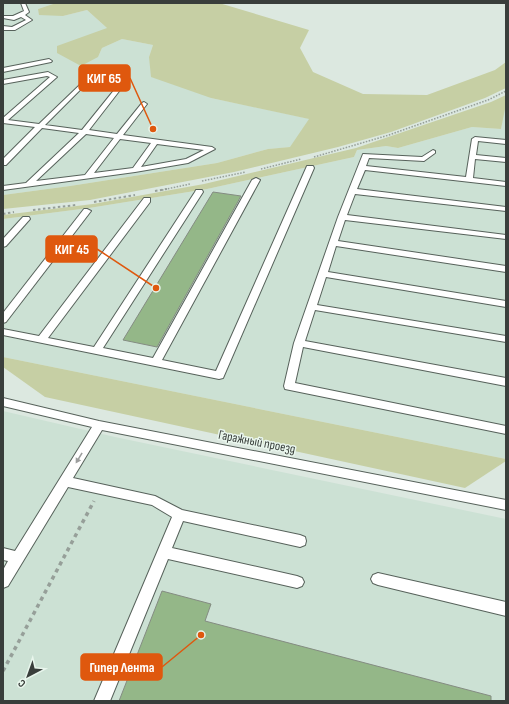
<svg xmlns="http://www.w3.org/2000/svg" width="509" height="704" font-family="'Sofia Sans Condensed',sans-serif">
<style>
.built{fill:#cce1d4}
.green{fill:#c6cfa4}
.building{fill:#94b788;stroke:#848c82}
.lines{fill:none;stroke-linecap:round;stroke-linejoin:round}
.lane-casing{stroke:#57625b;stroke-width:2}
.path-far2{stroke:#969f99;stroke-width:1.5;stroke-dasharray:1.5 1.5;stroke-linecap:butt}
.path-far1{stroke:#969f99;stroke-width:2;stroke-dasharray:2.5 2.5;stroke-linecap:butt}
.path{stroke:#969f99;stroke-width:3.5;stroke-dasharray:4 4;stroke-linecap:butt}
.lane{fill:#fff;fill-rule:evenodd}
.oneway{fill:#9c9e9d}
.labels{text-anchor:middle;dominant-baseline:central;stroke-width:3;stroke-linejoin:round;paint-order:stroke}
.street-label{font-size:13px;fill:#393e3b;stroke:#e9f6ed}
.leader{fill:none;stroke:#df580e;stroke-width:1.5}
.callout-dot{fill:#df580e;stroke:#e9f6ed;stroke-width:1.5}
.callout{fill:#df580e;stroke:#df580e;stroke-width:1.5}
.callout-label{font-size:14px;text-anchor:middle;font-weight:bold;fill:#fff}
</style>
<rect width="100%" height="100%" fill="#dce8e0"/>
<g class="built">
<polygon points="3,3 56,3 38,9 63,16 87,10 107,28 98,57 102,48 122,39 153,45 149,57 211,98 310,119 291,147 268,149 217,163 70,186 3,195"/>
<polygon points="505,104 506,459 3,357 3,219 89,208 207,189 354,157 357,150 386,146 398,148 472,127 501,129"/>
<polygon points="3,411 115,437 506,519 506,701 3,701"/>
</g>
<g class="green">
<polygon points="56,3 219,3 309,30 300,48 313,72 363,94 427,95 495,70 506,62 506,88 485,98 391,132 338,147 234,172 90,200 3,209 3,195 70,186 217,163 268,149 290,147 309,119 211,98 151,77 149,57 153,45 122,39 102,48 98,57 81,66 57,53 57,46 107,28 87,10 63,16 39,15 38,9"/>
<polygon points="506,95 506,104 501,129 472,127 398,148 386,146 357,150 354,157 207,189 89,208 3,219 3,215 93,204 204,184 356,148 491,102"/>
<polygon points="3,357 506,459 506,461 465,488 45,397 3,367"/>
</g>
<g class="building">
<polygon points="213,192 241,196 157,347 123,340"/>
<polygon points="162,591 211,604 205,621 491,696 491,701 119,701"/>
</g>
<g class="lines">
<g class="lane-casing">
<g id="lane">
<polygon points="21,3 25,3 29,12 25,15 32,20 15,30 3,30 3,26 12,27 26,20 21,17 14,20 3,18 3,16 13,16 24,11"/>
<polygon points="49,59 52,61 51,62 3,72 3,68"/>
<path d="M48,72L57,77L8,120L39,124L88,77L91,79L45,125L82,130L115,89L117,88L120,90L89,130L117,134L142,103L144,102L147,104L123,135L212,147L215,149L188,163L135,172L3,190V186L26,183L79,133L42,128L6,165H3V159L35,127L3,123V118L50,77L47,76L3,84V80ZM86,134L114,138L85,175L36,181ZM120,139L151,143L133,168L94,173ZM157,144L204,150L186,159L141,167Z"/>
<polygon points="475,137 506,140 506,144 478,141 476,155 506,158 506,162 475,159 473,178 506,182 506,186 365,170 357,189 506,207 506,211 355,194 347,215 506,235 506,239 345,220 338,241 506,266 506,272 336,246 328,272 506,301 506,307 326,277 317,305 506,336 506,342 315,310 305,341 506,378 506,386 303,347 295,383 506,426 506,434 285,389 284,386 294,343 338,217 363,154 422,157 433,150 435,151 435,153 424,161 369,158 366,166 466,177 472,139"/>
<polygon points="307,166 313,166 314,168 223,378 219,379 3,335 3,329 39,336 144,198 150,198 150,202 48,338 94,347 195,192 196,190 202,190 203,192 103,348 153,358 252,180 256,178 260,180 162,360 216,371"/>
<polygon points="84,209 87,209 91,211 6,322 3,323 3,313"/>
<polygon points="23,217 29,217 30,219 6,246 3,247 3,239"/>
<polygon points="3,398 99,421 506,500 506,510 102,430 73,478 155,496 182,510 300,535 305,537 306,541 305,545 300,547 183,521 172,548 297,576 302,578 304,582 302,586 297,588 168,559 110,701 94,701 172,517 152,505 68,487 8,586 3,588 3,570 8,561 3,560 3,548 15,551 92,427 3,406"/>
<polygon points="378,573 506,602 506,616 378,585 373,583 371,579 373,575"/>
</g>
</g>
<g class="path-far2">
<polyline points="314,157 389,135 488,100 506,91"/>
<polyline points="261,169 301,159"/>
<polyline points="202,181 246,172"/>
<polyline points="162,190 190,184"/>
</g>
<g class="path-far1">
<polyline points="155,191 167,189"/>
<polyline points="94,202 135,195"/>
<polyline points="33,210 76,205"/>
<polyline points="3,214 14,212"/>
</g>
<polyline class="path" points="3,671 94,501"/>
<use href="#lane" class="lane"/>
</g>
<defs><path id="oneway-solid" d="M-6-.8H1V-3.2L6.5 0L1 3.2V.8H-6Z"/></defs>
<use class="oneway" href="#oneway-solid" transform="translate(79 458) rotate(121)"/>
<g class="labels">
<g class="street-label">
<text transform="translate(257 442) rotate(11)">Гаражный проезд</text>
</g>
</g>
<path class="leader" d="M153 129L130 78M156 288L97 249M201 635L162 667"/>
<g class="callout-dot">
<circle cx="153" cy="129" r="4"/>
<circle cx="156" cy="288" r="4"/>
<circle cx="201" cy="635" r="4"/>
</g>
<g class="callout">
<rect x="79" y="65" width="51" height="26" rx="4"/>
<rect x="46" y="236" width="51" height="26" rx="4"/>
<rect x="81" y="654" width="81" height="26" rx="4"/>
</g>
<g class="callout-label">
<text x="104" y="83">КИГ 65</text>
<text x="72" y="254">КИГ 45</text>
<text x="122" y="672">Гипер Лента</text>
</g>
<rect width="509" height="704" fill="none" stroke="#393e3b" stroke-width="8"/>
<g transform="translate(28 676) rotate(221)" stroke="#e9f6ed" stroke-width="3" paint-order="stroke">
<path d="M0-3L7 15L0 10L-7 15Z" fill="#393e3b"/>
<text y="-6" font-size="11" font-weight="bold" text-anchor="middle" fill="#393e3b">С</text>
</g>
</svg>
